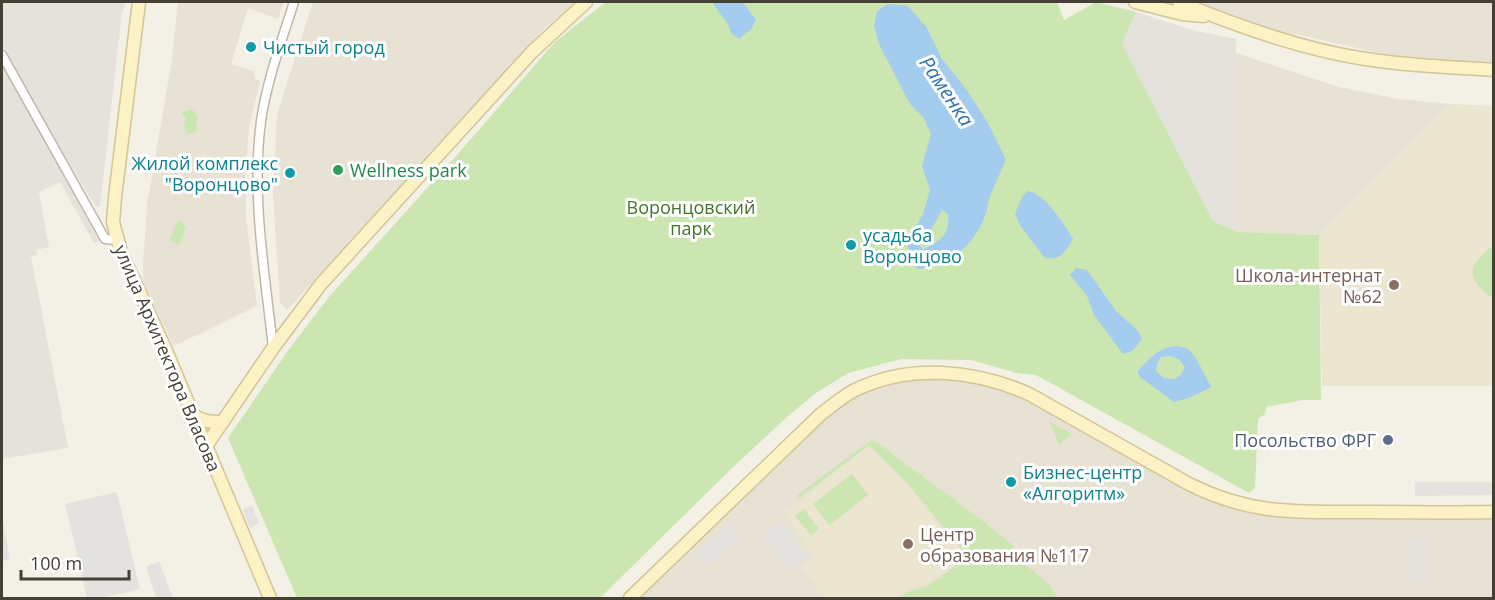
<svg xmlns="http://www.w3.org/2000/svg" width="1495" height="600" font-family="'Open Sans',sans-serif">
<style>
.residential{fill:#e7e2d4}
.industrial{fill:#e5e1db}
.education{fill:#ece5d0}
.green{fill:#cbe6b0}
.parking{fill:#e4e2de}
.water{fill:#a4ccee;fill-rule:evenodd}
.lines{fill:none;stroke-linecap:round;stroke-linejoin:round}
.street-casing{stroke:#beb8a9;stroke-width:11}
.secondary-casing{stroke:#d2c597;stroke-width:15}
.street{stroke:#fff;stroke-width:8}
.secondary{stroke:#fdf2c6;stroke-width:12}
.culture-dot{fill:#0f9aa8;stroke:#fff;stroke-width:2}
.leisure-dot{fill:#2e9e5b;stroke:#fff;stroke-width:2}
.education-dot{fill:#8d6e63;stroke:#fff;stroke-width:2}
.service-dot{fill:#5c6f8a;stroke:#fff;stroke-width:2}
.labels{text-anchor:middle;dominant-baseline:central;stroke-width:6;stroke-linejoin:round;paint-order:stroke}
.culture-label{font-size:18px;fill:#0d838f;stroke:#fff;text-anchor:start}
.leisure-label{font-size:18px;fill:#27864d;stroke:#fff;text-anchor:start}
.park-label{font-size:18px;fill:#43762a;stroke:#fff}
.education-label{font-size:18px;fill:#785e54;stroke:#fff;text-anchor:end}
.street-label{font-size:18px;fill:#454036;stroke:#fff}
.service-label{font-size:18px;fill:#4e5e75;stroke:#fff;text-anchor:end}
.water-label{font-size:20px;font-style:italic;fill:#3174af;stroke:#fff}
</style>
<rect width="100%" height="100%" fill="#f3f0e6"/>
<g class="residential">
<polygon points="178,2 284,2 278,19 248,8 231,64 254,71 255,79 260,81 249,128 246,166 246,217 257,306 174,346 143,282 143,263 147,205 172,59"/>
<polygon points="313,2 575,2 546,27 287,310 280,302 273,195 277,114"/>
<polygon points="1196,2 1493,2 1493,63 1399,56 1374,52 1300,35 1273,31"/>
<polygon points="1236,53 1339,87 1398,99 1451,104 1319,235 1238,232"/>
<polygon points="919,378 972,380 1022,395 1217,502 1493,516 1493,598 635,598 817,421 862,391 887,383"/>
</g>
<g class="industrial">
<polygon points="2,2 126,2 122,12 100,206 96,207 44,122 2,45"/>
<polygon points="1136,12 1192,30 1236,39 1238,232 1213,221 1122,44"/>
<polygon points="2,65 99,241 94,243 60,182 39,192 49,247 36,250 37,255 31,256 68,448 2,459"/>
<polygon points="1431,537 1432,585 1407,585 1406,538"/>
</g>
<g class="education">
<polygon points="1451,104 1493,106 1493,386 1322,386 1319,235"/>
<polygon points="868,447 910,488 966,557 927,584 909,588 894,598 825,598 800,567 812,556 784,513"/>
</g>
<g class="green">
<polygon points="606,2 1057,2 1064,20 1096,2 1136,12 1122,44 1213,221 1238,232 1319,235 1321,400 1303,400 1266,407 1265,414 1258,419 1255,488 1249,493 1036,375 1017,373 971,360 901,359 848,373 816,393 788,416 729,471 600,598 297,598 228,438 287,352 328,298 457,155 555,42"/>
<polygon points="189,110 193,110 199,118 196,121 197,131 187,134 184,126 186,118 181,113"/>
<polygon points="181,221 183,225 186,227 179,244 169,240 176,226 175,224"/>
<path d="M1493,245V298C1487,295 1483,291 1478,285C1463,268 1482,256 1493,245Z"/>
<polygon points="1049,421 1072,434 1059,445"/>
<path d="M873,439C919,475 968,508 1014,546L1008,552L1046,581L1058,598H899L910,591L928,586L968,557L908,484L869,445L798,499L796,496Z"/>
<polygon points="852,474 868,495 829,525 813,504"/>
<polygon points="804,509 819,529 811,536 795,516"/>
</g>
<g class="parking">
<polygon points="1415,482 1491,482 1493,483 1493,495 1415,496"/>
<polygon points="117,492 140,589 100,598 87,598 65,504"/>
<polygon points="252,506 259,523 250,529 243,510"/>
<polygon points="2,516 10,559 2,561"/>
<polygon points="782,522 809,556 789,572 762,537"/>
<polygon points="731,523 742,538 706,565 701,562 695,555"/>
<polygon points="159,561 173,598 156,598 146,567"/>
</g>
<g class="water">
<polygon points="712,2 743,2 756,20 752,28 739,39 731,33 729,26"/>
<path d="M888,4L908,6L927,28L942,59L966,89L988,123L1006,160C1000,173 994,186 989,199C987,204 988,208 986,213C975,245 951,265 918,269L907,258L909,239L923,214L930,190L922,166L931,134L923,117L910,104L879,44L874,26L877,11ZM942,210L948,214C950,235 941,241 923,249L919,245L922,235L931,230Z"/>
<path d="M1028,191C1045,194 1065,225 1073,239C1066,251 1059,263 1044,257L1020,225L1015,214L1022,197Z"/>
<path d="M1076,268L1087,270L1116,311L1137,330L1142,338C1137,347 1133,352 1123,354L1094,315L1087,296L1070,275Z"/>
<path d="M1177,346L1187,348L1196,358L1211,387L1189,398L1174,402L1140,377L1137,372C1151,358 1158,347 1177,346ZM1170,356L1179,359L1185,367L1181,375L1175,379L1164,378L1156,371L1157,364L1161,357Z"/>
</g>
<g class="lines">
<g class="street-casing">
<g id="street">
<polyline points="2,55 105,239 117,240"/>
<path d="M273,348C265,272 251,197 261,121C267,80 282,40 294,2"/>
</g>
</g>
<g class="secondary-casing">
<g id="secondary">
<polyline points="139,2 115,197 113,222 121,252 165,348 270,598"/>
<polyline points="1135,2 1182,14 1204,16"/>
<path d="M1179,2C1237,26 1304,50 1366,59C1408,66 1451,67 1494,70"/>
<path d="M193,415C203,422 211,422 223,422"/>
<polyline points="206,446 273,348 321,284 532,52 586,2"/>
<path d="M630,598L821,414C832,406 843,396 855,390C910,363 975,370 1029,394L1189,484C1252,516 1301,512 1369,512C1410,512 1452,513 1494,512"/>
</g>
</g>
<use href="#street" class="street"/>
<use href="#secondary" class="secondary"/>
</g>
<g class="culture-dot">
<circle cx="251" cy="47" r="6"/>
<circle cx="290" cy="173" r="6"/>
<circle cx="851" cy="245" r="6"/>
<circle cx="1011" cy="482" r="6"/>
</g>
<circle class="leisure-dot" cx="338" cy="170" r="6"/>
<g class="education-dot">
<circle cx="1394" cy="285" r="6"/>
<circle cx="908" cy="544" r="6"/>
</g>
<circle class="service-dot" cx="1388" cy="440" r="6"/>
<g class="labels">
<g class="culture-label">
<text x="263" y="47">Чистый город</text>
<text x="278" y="163" text-anchor="end">Жилой комплекс<tspan x="278" dy="21">"Воронцово"</tspan></text>
<text x="863" y="235">усадьба<tspan x="863" dy="21">Воронцово</tspan></text>
<text x="1023" y="472">Бизнес-центр<tspan x="1023" dy="21">«Алгоритм»</tspan></text>
</g>
<g class="leisure-label">
<text x="350" y="170">Wellness park</text>
</g>
<g class="park-label">
<text x="691" y="207">Воронцовский<tspan x="691" dy="21">парк</tspan></text>
</g>
<g class="education-label">
<text x="1382" y="275">Школа-интернат<tspan x="1382" dy="21">№62</tspan></text>
<text x="920" y="534" text-anchor="start">Центр<tspan x="920" dy="21">образования №117</tspan></text>
</g>
<g class="street-label">
<text transform="translate(168 358) rotate(67)">улица Архитектора Власова</text>
</g>
<g class="service-label">
<text x="1376" y="440">Посольство ФРГ</text>
</g>
<g class="water-label">
<text transform="translate(947 91) rotate(56)">Раменка</text>
</g>
</g>
<rect width="1495" height="600" fill="none" stroke="#454036" stroke-width="6"/>
<path d="M21 570v9h108v-9" fill="none" stroke="#454036" stroke-width="3"/>
<text x="30" y="570" font-size="18" fill="#454036" stroke="#ffffff" stroke-width="4.5" paint-order="stroke">100 m</text>
</svg>
